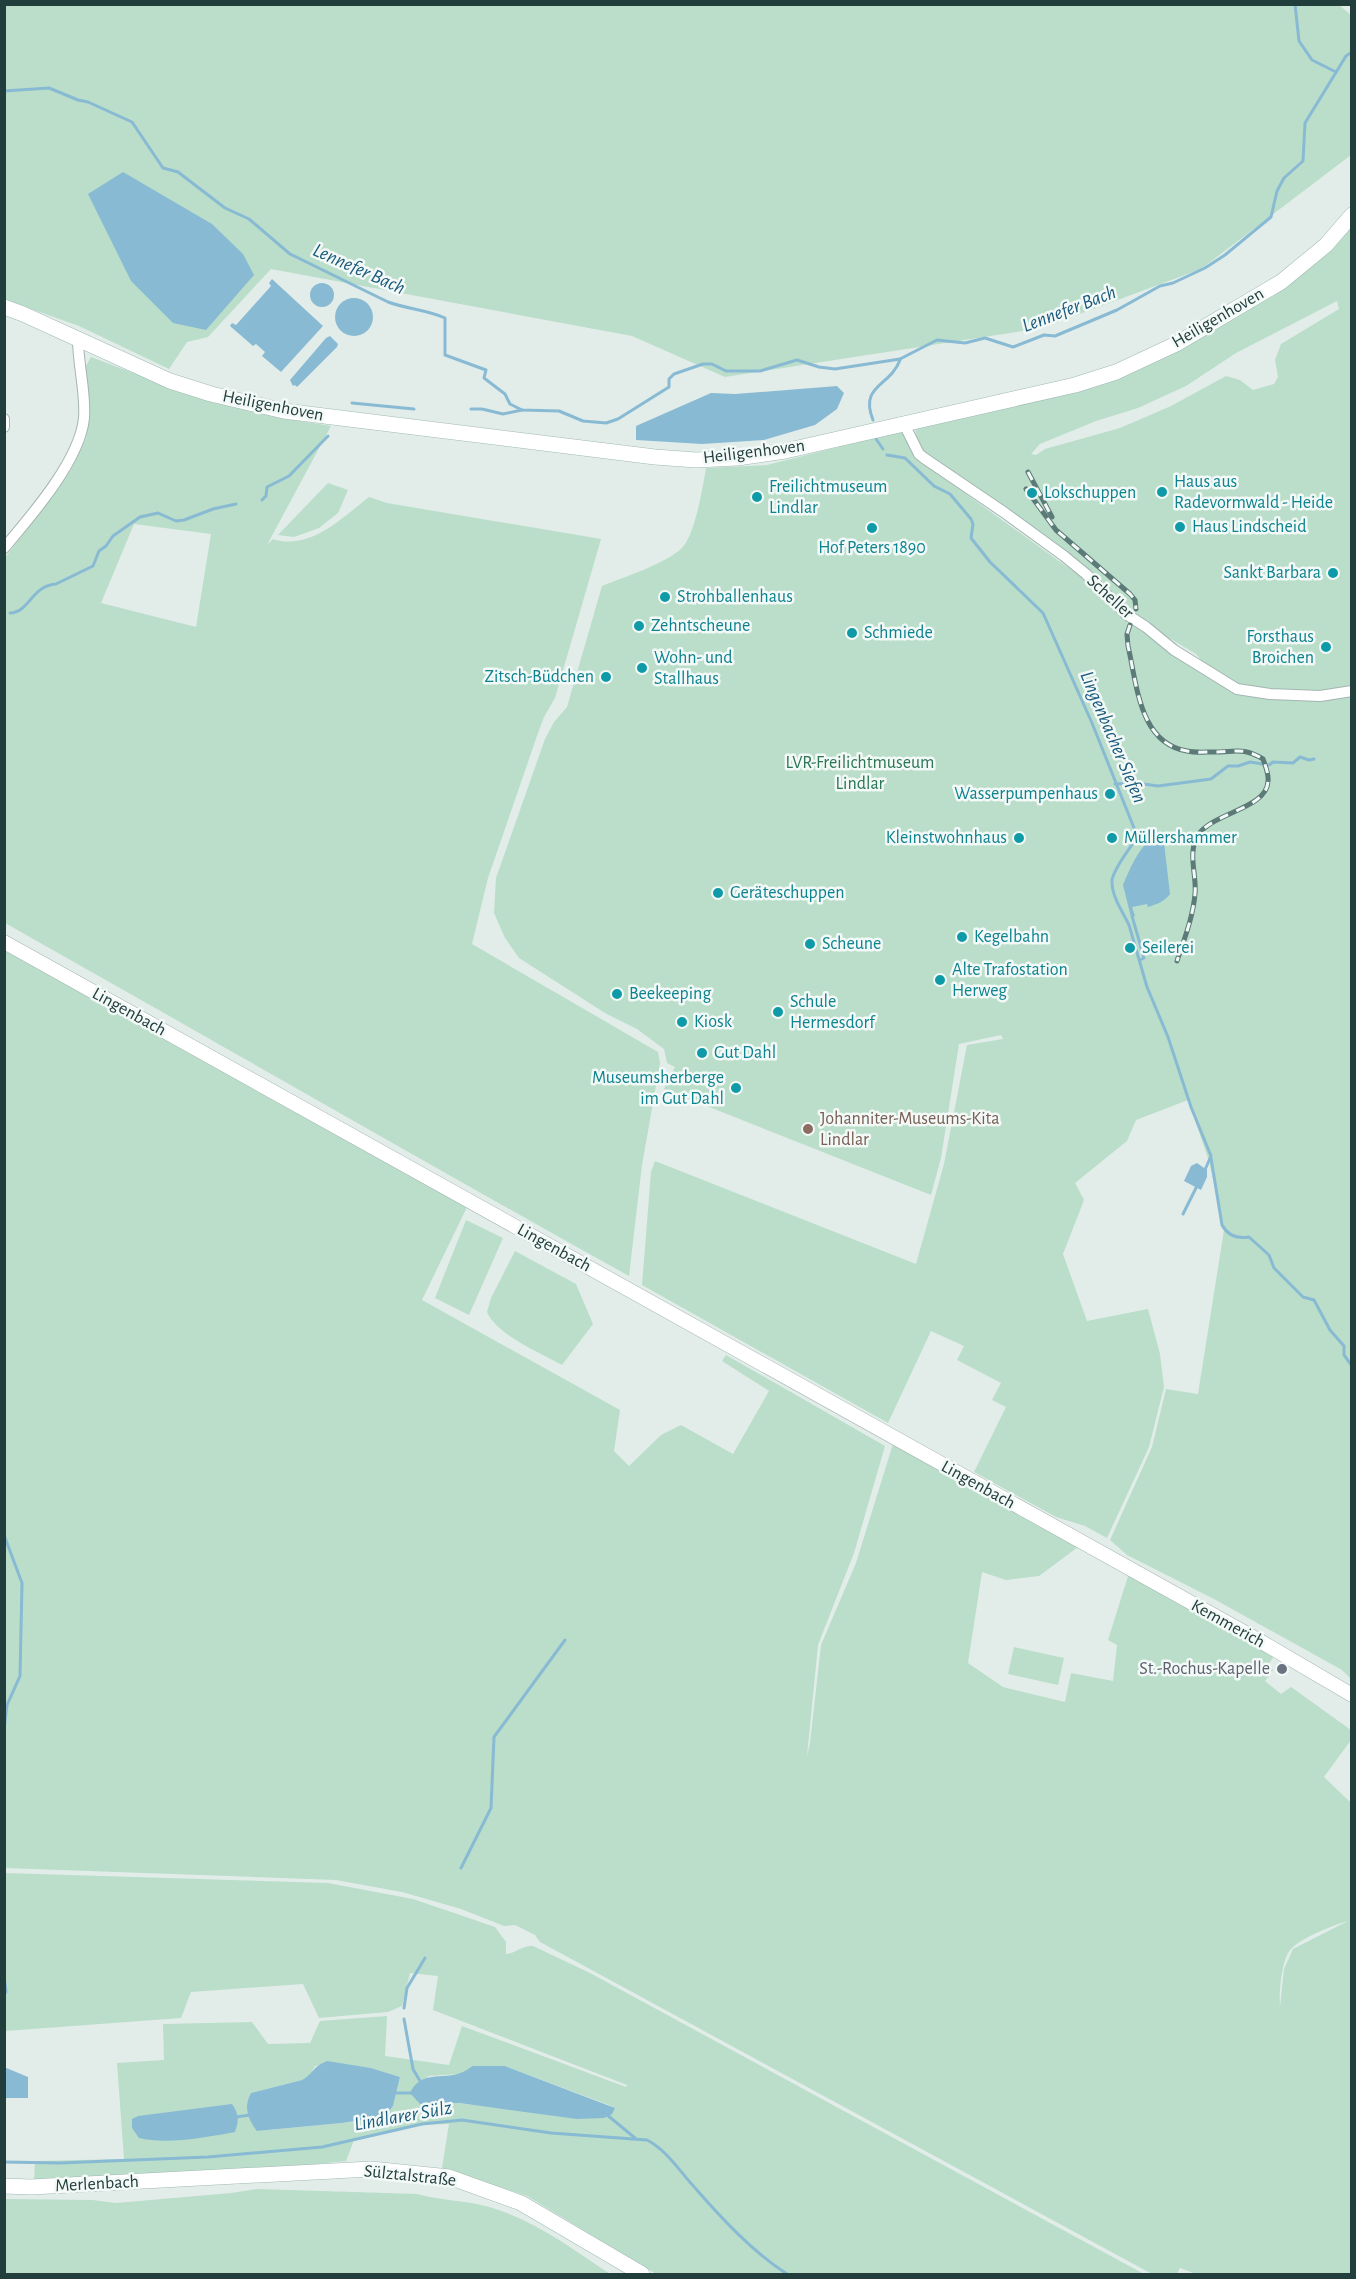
<svg xmlns="http://www.w3.org/2000/svg" width="1356" height="2279" font-family="'Alegreya Sans',sans-serif">
<style>
.green{fill:#badeca;fill-rule:evenodd}
.water{fill:#89bad3}
.lines{fill:none;stroke-linecap:round;stroke-linejoin:round}
.stream{stroke:#89bad3;stroke-width:3}
.minor-casing{stroke:#a4b5b2;stroke-width:12}
.tertiary-casing{stroke:#a4b5b2;stroke-width:15}
.secondary-casing{stroke:#a0b9b4;stroke-width:16}
.minor{stroke:#fff;stroke-width:10}
.tertiary{stroke:#fff;stroke-width:14}
.secondary{stroke:#fff;stroke-width:15}
.rail-casing{stroke:#5c7a77;stroke-width:5}
.rail{stroke:#f3f9f7;stroke-width:3;stroke-dasharray:9;stroke-linecap:butt}
.culture-dot{fill:#0f9aa8;stroke:#f3f9f7;stroke-width:2}
.education-dot{fill:#8d6e63;stroke:#f3f9f7;stroke-width:2}
.worship-dot{fill:#6b7280;stroke:#f3f9f7;stroke-width:2}
.labels{text-anchor:middle;dominant-baseline:central;stroke-width:5;stroke-linejoin:round;paint-order:stroke}
.street-label{font-size:18px;fill:#213e3c;stroke:#f3f9f7}
.culture-label{font-size:18px;fill:#0d838f;stroke:#f3f9f7;text-anchor:start}
.park-label{font-size:18px;fill:#2a7655;stroke:#f3f9f7}
.education-label{font-size:18px;fill:#785e54;stroke:#f3f9f7;text-anchor:start}
.worship-label{font-size:18px;fill:#5b616d;stroke:#f3f9f7;text-anchor:end}
.water-label{font-size:20px;font-style:italic;fill:#1a5a7c;stroke:#f3f9f7}
</style>
<rect width="100%" height="100%" fill="#e2edea"/>
<g class="green">
<polygon points="4,5 1339,5 1351,15 1351,155 1201,269 1042,328 725,377 632,336 271,269 208,337 187,342 169,369 79,326 6,300 5,297"/>
<path d="M1351,228V688L1322,692L1273,690L1239,685L1210,671L1196,654L1144,623L924,452L917,439L915,429L1077,391L1284,288ZM1337,301L1339,309L1281,344L1275,360L1278,377L1274,384L1253,390L1240,380L1226,376L1171,406L1120,428L1045,449L1036,455L1031,454L1040,444L1096,421L1138,408L1186,386L1236,353Z"/>
<path d="M91,357L168,386L282,418L331,426L267,545L273,539C310,551 342,518 369,497L387,503L601,539L555,698L544,717L537,736L488,878L472,944L658,1052L660,1063L642,1165L629,1276C420,1160 213,1040 5,923L4,559L71,470L86,438L89,418L83,371ZM134,524L211,534L196,627L101,603Z"/>
<path d="M902,431L916,458L1081,577L1106,603L1126,619L1206,676L1236,693L1351,695V1679L1342,1670L1214,1599L1127,1555L1110,1540L1152,1447L1166,1389L1198,1394L1224,1230L1209,1161L1188,1100L1136,1120L1127,1141L1075,1183L1084,1200L1063,1254L1087,1321L1148,1309L1160,1354L1164,1387L1149,1447L1107,1538L1085,1526L1056,1517L974,1472L1006,1407L992,1400L1001,1383L957,1360L964,1346L931,1331L888,1423L642,1285L651,1172L655,1161L916,1264L944,1164L967,1045L1003,1039L1001,1035L959,1044L941,1158L931,1195L664,1089L675,1067L667,1063L664,1049L637,1029L605,1013L519,958L505,938L494,913L496,878L545,739L554,722L567,707L602,586C624,577 665,564 682,548C695,535 703,486 706,468L767,465Z"/>
<polygon points="328,483 348,490 338,513 319,528 294,537 278,535"/>
<path d="M5,948L468,1205L422,1300L620,1410L614,1451L629,1466L661,1435L681,1425L733,1454L769,1391L722,1361L726,1355L885,1446L854,1553L818,1645L807,1756L810,1743L821,1645L856,1563L893,1444L1078,1547L1039,1576L1006,1580L982,1572L968,1663L1003,1687L1065,1702L1071,1673L1113,1681L1117,1645L1108,1640L1129,1573L1276,1653L1268,1665L1273,1670L1265,1681L1281,1694L1291,1687L1351,1730V1740L1324,1777L1349,1801L1351,1800V2274H1196L1180,2268L1177,2274H1152L540,1942L535,1935L515,1925L504,1926L461,1909L402,1892L336,1880L5,1868ZM1348,1921L1293,1949L1284,1969L1280,2007C1279,1993 1281,1958 1292,1948C1303,1937 1334,1925 1348,1921Z"/>
<polygon points="466,1220 503,1238 469,1315 435,1298"/>
<path d="M515,1251L576,1284L593,1324L562,1365C539,1352 498,1336 487,1312L491,1298Z"/>
<polygon points="1014,1647 1064,1658 1058,1685 1008,1674"/>
<path d="M5,1873L328,1883L413,1899L495,1927L506,1942V1954C516,1953 523,1945 533,1946L590,1973L1144,2274H656L527,2196L442,2168L449,2124L422,2125L354,2140L346,2161L190,2177L34,2182L35,2161L124,2159L117,2063L164,2060L163,2024L252,2022L268,2044L310,2043L320,2021L387,2016L385,2056L449,2065L462,2026L626,2087L627,2085L433,2010L438,1976L410,1973L402,2006L388,2012L319,2018L303,1984L191,1992L181,2018L5,2031ZM332,2063L371,2068L400,2077L393,2106L386,2116L342,2123L258,2131C248,2120 243,2106 251,2093L302,2080L309,2076L315,2066ZM505,2066L609,2105L614,2108L513,2110L458,2103L420,2104L428,2076L459,2074Z"/>
<path d="M257,2189L417,2194C438,2200 460,2200 481,2205C529,2216 570,2247 610,2274H5V2199L93,2200L116,2203L231,2193Z"/>
</g>
<g class="water">
<polygon points="123,172 212,224 243,254 254,275 206,330 173,323 131,281 88,194"/>
<polygon points="272,279 323,326 281,372 262,356 265,352 256,344 253,346 230,326 232,323 236,325 271,286 269,283"/>
<circle cx="322" cy="295" r="12"/>
<circle cx="354" cy="317" r="19"/>
<polygon points="330,336 338,344 337,347 297,387 295,385 293,386 290,380 326,338"/>
<polygon points="837,386 844,393 837,409 815,425 764,440 702,444 636,440 636,426 711,393 735,394"/>
<path d="M1155,838L1160,840L1164,843L1170,894C1164,902 1157,904 1148,907L1147,904L1132,907L1135,916L1131,917L1123,885C1129,871 1140,843 1155,838Z"/>
<polygon points="1197,1163 1207,1170 1207,1177 1201,1190 1184,1181 1191,1166"/>
<path d="M327,2061L371,2068L400,2077L393,2106L386,2116L342,2123L257,2131C248,2120 243,2106 251,2093L302,2080C314,2073 312,2067 327,2061Z"/>
<path d="M473,2066H505L615,2108L612,2114L604,2118L577,2119L459,2103L420,2104L410,2093C421,2070 441,2080 460,2073C465,2072 469,2068 473,2066Z"/>
<polygon points="4,2067 28,2077 28,2098 5,2098"/>
<path d="M232,2104C239,2114 239,2121 235,2132C207,2137 167,2145 139,2138L132,2128V2119L138,2116Z"/>
</g>
<g class="lines">
<g class="stream">
<polyline points="1295,4 1299,41 1312,60 1336,72"/>
<path d="M4,91L49,88L78,100L88,102L132,122L163,168L178,172L225,208L249,219L290,254L388,302C407,309 427,310 445,318V355L486,370L484,378L505,394L510,404L522,410L559,411L583,421L606,423L618,419L669,387V379L674,374L703,364H712L726,371H760L797,360L819,367L835,369L900,359L937,340L965,343L985,338L1013,347L1044,335L1055,336L1117,310L1160,286L1173,283L1205,268L1225,255L1271,217L1277,191L1284,178L1303,161L1305,123L1346,56L1352,52"/>
<polyline points="352,403 414,409"/>
<polyline points="471,409 482,409 503,414 522,410"/>
<path d="M873,420C859,385 890,387 900,360"/>
<polyline points="876,439 883,449"/>
<path d="M887,455L905,458L934,486L950,494L971,519L973,524L971,538L990,562L1043,613L1092,723L1134,828L1139,834C1132,846 1114,867 1112,880C1111,896 1123,912 1129,925L1147,987L1168,1037L1191,1107L1211,1156L1204,1172"/>
<polyline points="262,500 266,496 267,487 289,476 328,436"/>
<path d="M10,613C30,612 31,586 56,584L93,566L99,551L106,546L113,536L140,517L158,513L176,521L184,520L213,509L236,504"/>
<polyline points="1115,784 1136,783 1158,786 1211,779 1228,766 1238,766 1250,762 1269,765 1273,762 1293,763 1300,757 1309,760 1314,759"/>
<polyline points="1132,916 1144,958 1140,960"/>
<path d="M1211,1158L1222,1225C1228,1236 1237,1239 1249,1237L1269,1255L1274,1268L1303,1297L1314,1300L1330,1330L1344,1346V1355L1352,1366"/>
<polyline points="1183,1214 1197,1186"/>
<polyline points="4,1535 22,1583 20,1676 7,1705 4,1729"/>
<polyline points="461,1868 491,1808 494,1737 565,1640"/>
<polyline points="4,1976 6,1992 4,1994"/>
<polyline points="404,2008 407,1988 425,1958"/>
<polyline points="404,2019 413,2069 420,2081"/>
<polyline points="393,2093 414,2093"/>
<polyline points="606,2114 635,2138"/>
<polyline points="236,2117 250,2115"/>
<path d="M4,2162L60,2163L208,2157L322,2147L422,2124L462,2120L551,2133L647,2140C668,2151 680,2172 696,2189C723,2220 753,2252 787,2274"/>
</g>
<g class="minor-casing">
<g id="minor">
<polyline points="4,419 4,427"/>
<polyline points="904,424 919,454 924,458 1005,513 1064,556 1086,574 1126,614 1146,627 1174,650 1237,689 1270,694 1320,696 1352,691"/>
<path d="M4,548C32,515 80,460 84,418C86,392 78,366 78,339"/>
</g>
</g>
<g class="tertiary-casing">
<polyline id="tertiary" points="4,942 1260,1641 1352,1695"/>
</g>
<g class="secondary-casing">
<g id="secondary">
<polyline points="4,307 23,314 170,381 211,394 284,411 655,457 696,460 737,458 785,451 1075,385 1116,372 1176,344 1281,282 1326,245 1352,215"/>
<polyline points="4,2186 31,2187 371,2169 449,2177 521,2203 642,2274"/>
</g>
</g>
<use href="#minor" class="minor"/>
<use href="#tertiary" class="tertiary"/>
<use href="#secondary" class="secondary"/>
<g class="rail-casing">
<g id="rail">
<polyline points="1028,472 1052,517"/>
<polyline points="1026,489 1056,530 1130,594 1135,600 1136,609"/>
<path d="M1130,625L1127,634L1128,646C1137,684 1139,743 1187,751C1195,753 1205,752 1214,752C1236,752 1243,747 1263,759C1265,765 1269,774 1268,781C1267,809 1214,812 1198,835C1187,853 1197,875 1195,894C1193,917 1184,940 1177,961"/>
</g>
</g>
<use href="#rail" class="rail"/>
</g>
<g class="culture-dot">
<circle cx="1162" cy="492" r="6"/>
<circle cx="1032" cy="493" r="6"/>
<circle cx="757" cy="497" r="6"/>
<circle cx="1180" cy="527" r="6"/>
<circle cx="872" cy="528" r="6"/>
<circle cx="1333" cy="573" r="6"/>
<circle cx="665" cy="597" r="6"/>
<circle cx="639" cy="626" r="6"/>
<circle cx="852" cy="633" r="6"/>
<circle cx="1326" cy="647" r="6"/>
<circle cx="642" cy="668" r="6"/>
<circle cx="606" cy="677" r="6"/>
<circle cx="1110" cy="794" r="6"/>
<circle cx="1019" cy="838" r="6"/>
<circle cx="1112" cy="838" r="6"/>
<circle cx="718" cy="893" r="6"/>
<circle cx="962" cy="937" r="6"/>
<circle cx="810" cy="944" r="6"/>
<circle cx="1130" cy="948" r="6"/>
<circle cx="940" cy="980" r="6"/>
<circle cx="617" cy="994" r="6"/>
<circle cx="778" cy="1012" r="6"/>
<circle cx="682" cy="1022" r="6"/>
<circle cx="702" cy="1053" r="6"/>
<circle cx="736" cy="1088" r="6"/>
</g>
<circle class="education-dot" cx="808" cy="1129" r="6"/>
<circle class="worship-dot" cx="1282" cy="1669" r="6"/>
<g class="labels">
<g class="street-label">
<text transform="translate(1218 318) rotate(-30)">Heiligenhoven</text>
<text transform="translate(273 406) rotate(11)">Heiligenhoven</text>
<text transform="translate(754 452) rotate(-7)">Heiligenhoven</text>
<text transform="translate(1110 597) rotate(42)">Scheller</text>
<text transform="translate(129 1012) rotate(29)">Lingenbach</text>
<text transform="translate(554 1248) rotate(29)">Lingenbach</text>
<text transform="translate(978 1485) rotate(29)">Lingenbach</text>
<text transform="translate(1228 1624) rotate(29)">Kemmerich</text>
<text transform="translate(410 2176) rotate(6)">Sülztalstraße</text>
<text transform="translate(97 2184) rotate(-3)">Merlenbach</text>
</g>
<g class="culture-label">
<text x="1174" y="482">Haus aus<tspan x="1174" dy="21">Radevormwald - Heide</tspan></text>
<text x="769" y="487">Freilichtmuseum<tspan x="769" dy="21">Lindlar</tspan></text>
<text x="1044" y="493">Lokschuppen</text>
<text x="1192" y="527">Haus Lindscheid</text>
<text x="872" y="548" text-anchor="middle">Hof Peters 1890</text>
<text x="1321" y="573" text-anchor="end">Sankt Barbara</text>
<text x="677" y="597">Strohballenhaus</text>
<text x="651" y="626">Zehntscheune</text>
<text x="864" y="633">Schmiede</text>
<text x="1314" y="637" text-anchor="end">Forsthaus<tspan x="1314" dy="21">Broichen</tspan></text>
<text x="654" y="658">Wohn- und<tspan x="654" dy="21">Stallhaus</tspan></text>
<text x="594" y="677" text-anchor="end">Zitsch-Büdchen</text>
<text x="1098" y="794" text-anchor="end">Wasserpumpenhaus</text>
<text x="1007" y="838" text-anchor="end">Kleinstwohnhaus</text>
<text x="1124" y="838">Müllershammer</text>
<text x="730" y="893">Geräteschuppen</text>
<text x="974" y="937">Kegelbahn</text>
<text x="822" y="944">Scheune</text>
<text x="1142" y="948">Seilerei</text>
<text x="952" y="970">Alte Trafostation<tspan x="952" dy="21">Herweg</tspan></text>
<text x="629" y="994">Beekeeping</text>
<text x="790" y="1002">Schule<tspan x="790" dy="21">Hermesdorf</tspan></text>
<text x="694" y="1022">Kiosk</text>
<text x="714" y="1053">Gut Dahl</text>
<text x="724" y="1078" text-anchor="end">Museumsherberge<tspan x="724" dy="21">im Gut Dahl</tspan></text>
</g>
<g class="park-label">
<text x="860" y="763">LVR-Freilichtmuseum<tspan x="860" dy="21">Lindlar</tspan></text>
</g>
<g class="education-label">
<text x="820" y="1119">Johanniter-Museums-Kita<tspan x="820" dy="21">Lindlar</tspan></text>
</g>
<g class="worship-label">
<text x="1270" y="1669">St.-Rochus-Kapelle</text>
</g>
<g class="water-label">
<text transform="translate(359 269) rotate(24)">Lennefer Bach</text>
<text transform="translate(1069 309) rotate(-21)">Lennefer Bach</text>
<text transform="translate(1113 737) rotate(67)">Lingenbacher Siefen</text>
<text transform="translate(403 2116) rotate(-10)">Lindlarer Sülz</text>
</g>
</g>
<rect width="1356" height="2279" fill="none" stroke="#213e3c" stroke-width="12"/>
</svg>
